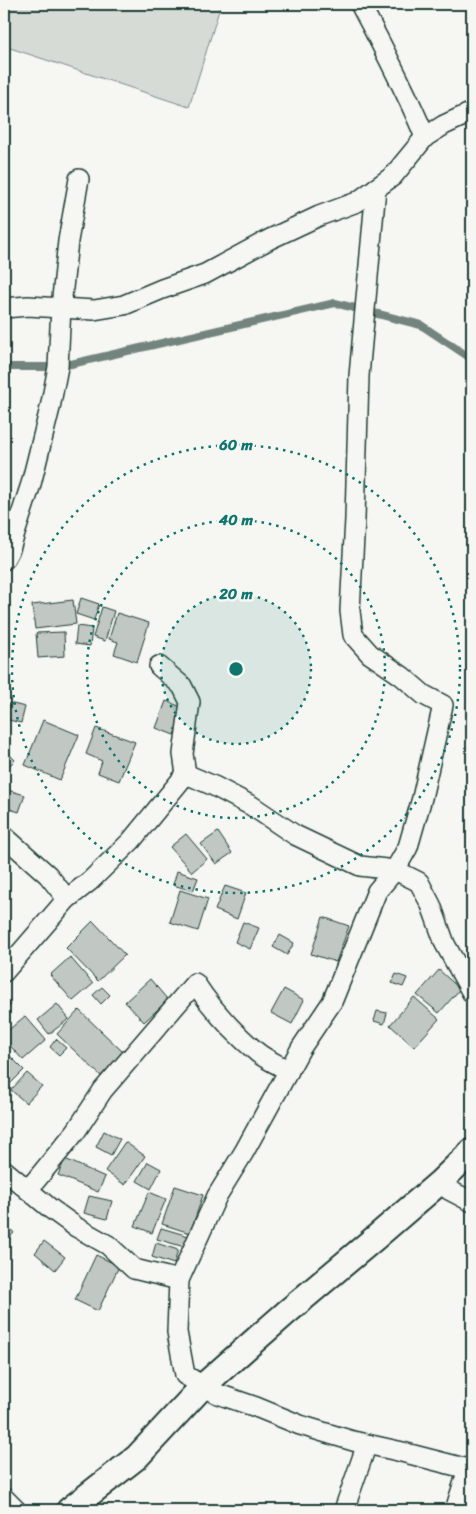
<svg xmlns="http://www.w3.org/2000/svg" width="476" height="1514" font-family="Sriracha,sans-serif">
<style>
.grass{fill:#d6dbd6;stroke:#7a8c85}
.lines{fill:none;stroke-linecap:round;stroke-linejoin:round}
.stream{stroke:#72847d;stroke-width:8}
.building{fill:#c1c8c3;stroke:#1f3d34}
.minor-casing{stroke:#1f3d34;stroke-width:22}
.tertiary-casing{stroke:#1f3d34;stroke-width:28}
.minor{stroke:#f6f6f2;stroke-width:19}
.tertiary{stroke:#f6f6f2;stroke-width:24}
.ring{fill:none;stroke:#0f766e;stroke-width:2.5;stroke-dasharray:2.5 5}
.centre{fill:#0f766e;stroke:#f6f6f2;stroke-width:2.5}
.ring-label{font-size:15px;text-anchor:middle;font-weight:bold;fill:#0f766e;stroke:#f6f6f2;stroke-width:5;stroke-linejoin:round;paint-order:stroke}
</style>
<rect width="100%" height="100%" fill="#f6f6f2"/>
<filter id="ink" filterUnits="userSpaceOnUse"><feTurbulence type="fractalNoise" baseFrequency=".02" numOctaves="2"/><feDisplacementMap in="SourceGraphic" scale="10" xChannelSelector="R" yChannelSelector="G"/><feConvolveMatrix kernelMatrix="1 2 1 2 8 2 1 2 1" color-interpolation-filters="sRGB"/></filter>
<g filter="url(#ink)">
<polygon class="grass" points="4,4 221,4 189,107 4,46"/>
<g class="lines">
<polyline class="stream" points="4,367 58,367 335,303 421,325 472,359"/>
</g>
<g class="building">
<polygon points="81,598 99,604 94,620 76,614"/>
<polygon points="73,600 76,624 35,629 32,605"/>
<polygon points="102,607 114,611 105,641 93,637"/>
<polygon points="117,613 149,623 137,662 114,654 118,642 109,639"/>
<polygon points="77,626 92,628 90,646 75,644"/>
<polygon points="64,632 65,656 38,658 36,633"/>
<polygon points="166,701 184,708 174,735 156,728"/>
<polygon points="9,703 25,707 21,723 5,719"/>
<polygon points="43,720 79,735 60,780 25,765"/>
<polygon points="96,728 135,742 119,781 98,773 102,761 86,754"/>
<polygon points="4,749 15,760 5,770 4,769"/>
<polygon points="4,789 25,795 19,812 4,807"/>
<polygon points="218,832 232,853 216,864 201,844"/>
<polygon points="186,834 207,859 192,872 170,847"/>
<polygon points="177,871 198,878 193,891 173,885"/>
<polygon points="225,886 246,893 237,919 215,910"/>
<polygon points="180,890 208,899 198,931 170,922"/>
<polygon points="323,917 349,926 336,962 311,954"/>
<polygon points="93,921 125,955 98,981 66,948"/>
<polygon points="243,922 259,928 250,949 235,942"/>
<polygon points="280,935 294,943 287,955 273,947"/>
<polygon points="70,957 93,984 73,1001 50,975"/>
<polygon points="439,970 460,989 439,1013 417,995"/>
<polygon points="396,974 407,978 403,987 392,983"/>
<polygon points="150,979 168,1000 144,1022 125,1002"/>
<polygon points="102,987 110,995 101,1004 93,995"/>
<polygon points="284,989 304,1000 292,1024 271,1013"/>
<polygon points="414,997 439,1019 414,1047 390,1025"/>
<polygon points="4,998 11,1005 4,1012"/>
<polygon points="57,1004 69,1019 49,1034 38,1020"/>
<polygon points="79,1010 123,1052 101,1076 57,1034"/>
<polygon points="377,1011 387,1013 384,1024 374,1021"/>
<polygon points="25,1016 46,1040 23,1060 4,1039 4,1034"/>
<polygon points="56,1039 66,1048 59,1055 50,1047"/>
<polygon points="4,1050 24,1070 4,1090"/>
<polygon points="27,1073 42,1086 26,1103 11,1090"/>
<polygon points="104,1131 120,1139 111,1155 96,1147"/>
<polygon points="125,1142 145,1156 125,1185 105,1171"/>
<polygon points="65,1159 105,1177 98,1192 58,1175"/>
<polygon points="148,1162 161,1169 151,1189 137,1181"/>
<polygon points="175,1186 203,1195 190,1233 162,1224"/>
<polygon points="149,1192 166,1199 152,1233 135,1226"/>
<polygon points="89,1196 112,1201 107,1219 84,1213"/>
<polygon points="4,1221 14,1233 4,1242"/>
<polygon points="161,1228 192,1237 188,1248 157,1239"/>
<polygon points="44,1241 65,1257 55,1270 35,1253"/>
<polygon points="156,1243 178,1250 174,1264 152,1257"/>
<polygon points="96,1255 119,1266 98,1311 75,1300"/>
</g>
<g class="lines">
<g class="minor-casing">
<g id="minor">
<path d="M360,4C383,47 406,91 425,137"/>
<polyline points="376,188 359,376 355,519 350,611 353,635 370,654 402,676 424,695 443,705 422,798 408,847 395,870 377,891 332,1002 301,1048 244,1152 217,1196 179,1280 177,1332 185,1375 203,1386 218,1394 256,1407 300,1425 353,1441 398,1451 472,1470"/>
<polyline points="4,308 28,306 94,310 124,305 162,289 205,274 270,239 319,216 357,202 393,176 425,137 444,125 472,112"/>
<polyline points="4,560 10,549 31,484 50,408 58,367 61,307 68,241 79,179"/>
<polyline points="159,666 182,686 190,702 183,754 186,774"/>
<polyline points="4,836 48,875 67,899"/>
<polyline points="4,972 67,899 90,881 131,841 186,774 214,786 252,806 295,835 360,866 395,870 419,882 431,905 445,944 472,993"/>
<polyline points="4,1170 51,1209 76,1227 108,1245 134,1269 179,1280"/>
<polyline points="440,1182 449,1190 472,1202"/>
<path d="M28,1190L76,1131L103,1090L195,983C212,1009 234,1033 258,1053C267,1060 279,1065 289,1071"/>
<polyline points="4,1498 16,1510"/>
<polyline points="344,1510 367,1444"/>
<polyline points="455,1510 468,1469"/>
</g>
</g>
<g class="tertiary-casing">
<polyline id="tertiary" points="69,1510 137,1457 203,1386 287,1312 375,1238 440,1182 472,1151"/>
</g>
<use href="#minor" class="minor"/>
<use href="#tertiary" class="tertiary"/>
</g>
</g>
<circle cx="236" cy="669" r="75" fill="#0f766e" fill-opacity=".12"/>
<g class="ring">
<circle cx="236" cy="669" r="75"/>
<circle cx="236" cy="669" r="149"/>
<circle cx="236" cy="669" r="224"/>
</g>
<circle cx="236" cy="669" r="8" class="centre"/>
<g class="ring-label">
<text x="236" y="450">60 m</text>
<text x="236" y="525">40 m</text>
<text x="236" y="599">20 m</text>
</g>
<rect width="476" height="1514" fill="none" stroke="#f6f6f2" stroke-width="20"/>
<rect x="10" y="10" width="456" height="1494" fill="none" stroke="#1f3d34" stroke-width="2" filter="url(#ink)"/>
</svg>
